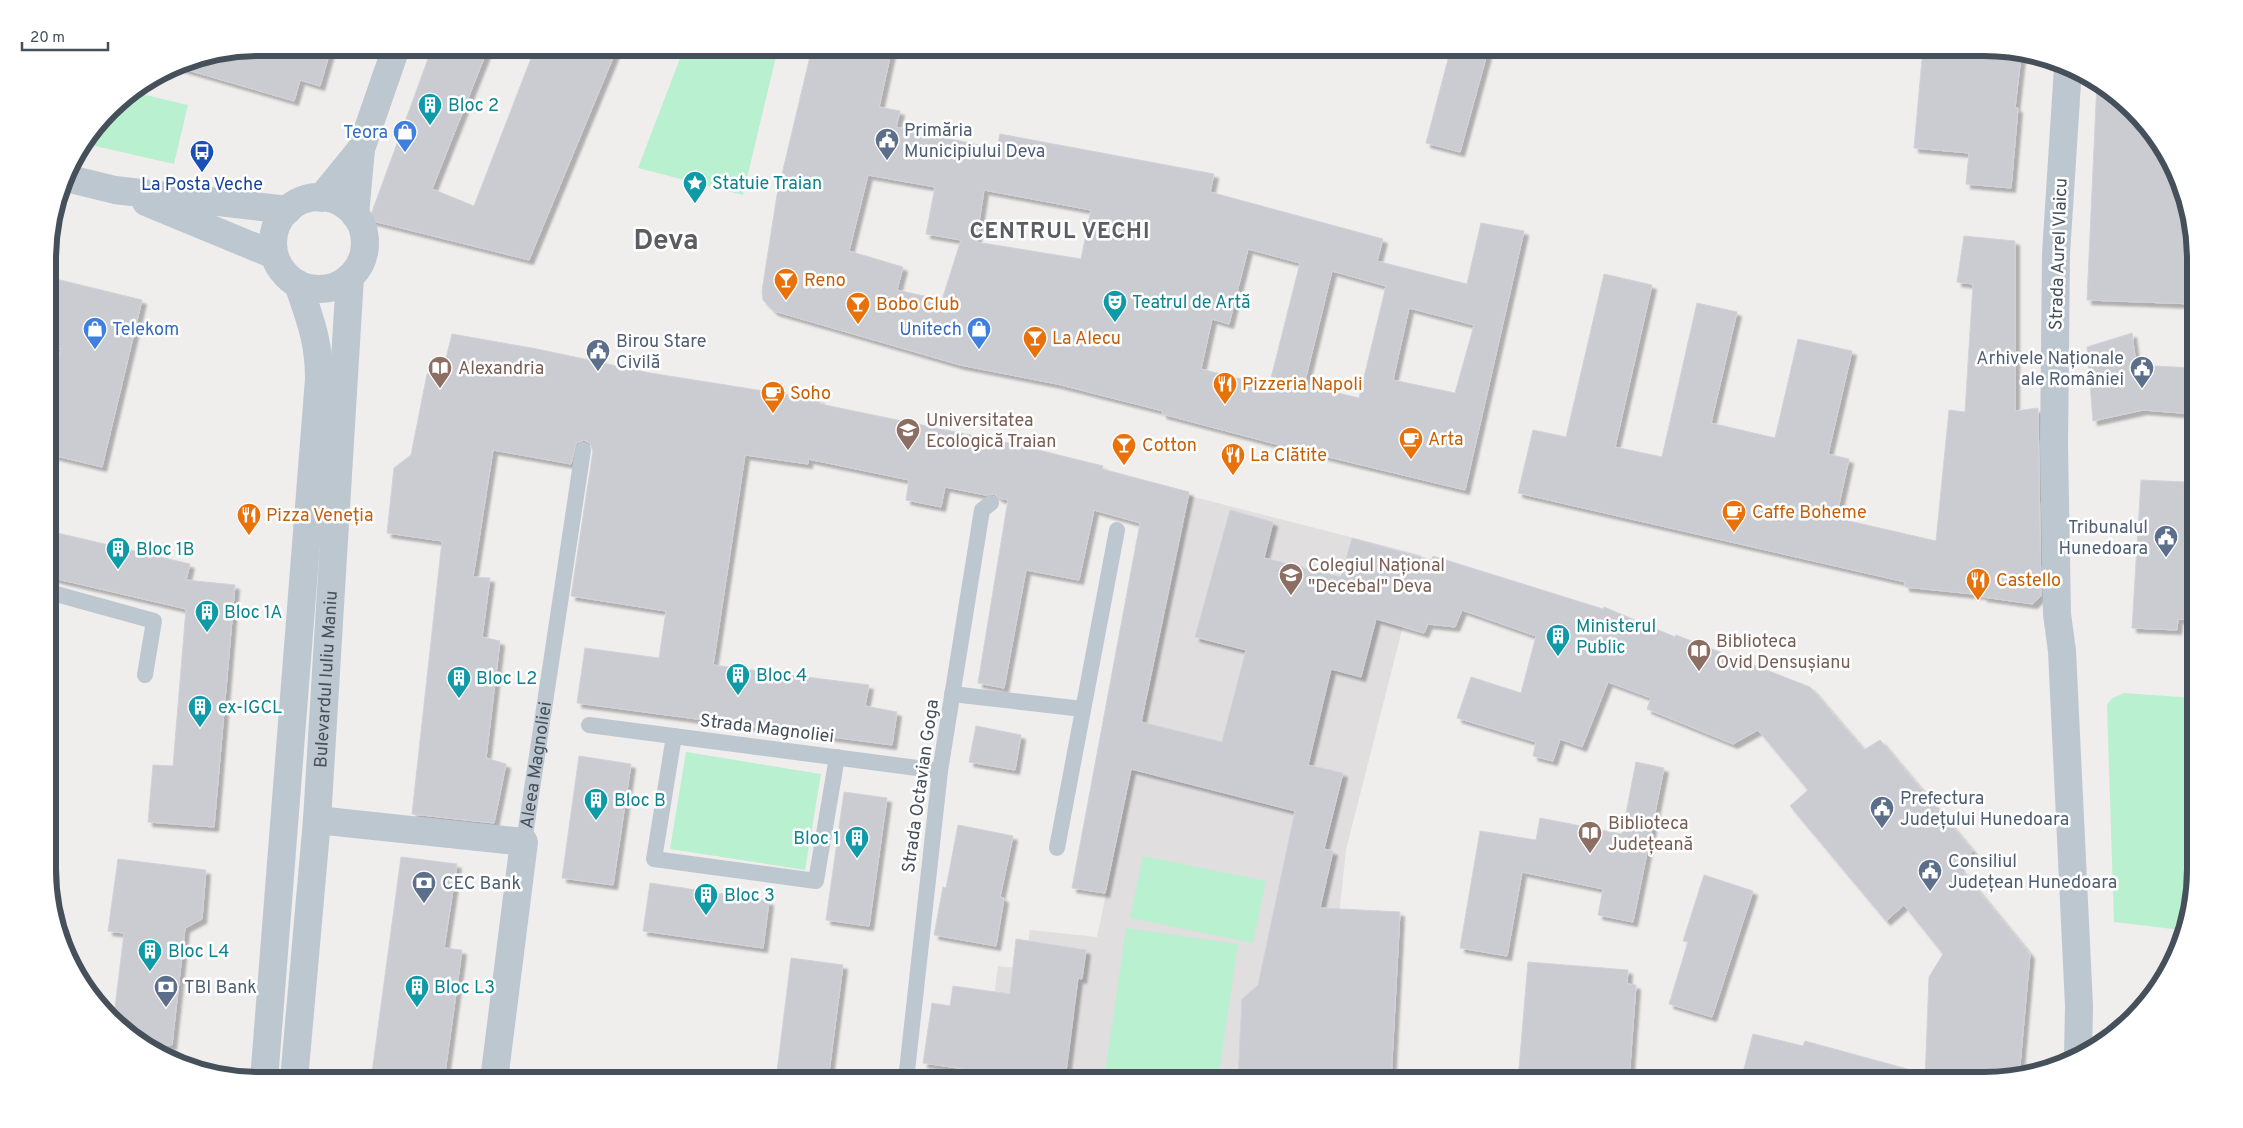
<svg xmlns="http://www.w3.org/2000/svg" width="2243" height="1128" viewBox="0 0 2243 1128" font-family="Overpass,sans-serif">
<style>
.education{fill:#e1dedf}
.green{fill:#b9f0cf}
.building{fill:#caccd2;stroke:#d1d3d9;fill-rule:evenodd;filter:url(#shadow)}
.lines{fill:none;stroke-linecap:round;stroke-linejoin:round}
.service{stroke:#bdc7d0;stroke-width:16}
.minor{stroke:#bdc7d0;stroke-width:28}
.tertiary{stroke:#bdc7d0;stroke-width:28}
.labels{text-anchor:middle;stroke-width:5;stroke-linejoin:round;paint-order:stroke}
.culture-label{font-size:18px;fill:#0d838f;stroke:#fff;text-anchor:start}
.service-label{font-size:18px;fill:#4e5e75;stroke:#fff;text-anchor:start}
.shop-label{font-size:18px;fill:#366cbe;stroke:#fff;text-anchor:end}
.transit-label{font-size:18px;fill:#164399;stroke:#fff}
.street-label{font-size:18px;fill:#45505b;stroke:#fff}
.food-label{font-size:18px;fill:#c56008;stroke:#fff;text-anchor:start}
.education-label{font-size:18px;fill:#785e54;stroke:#fff;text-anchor:start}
.district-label{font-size:22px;font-weight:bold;letter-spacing:1px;fill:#5a5d62;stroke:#fff}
.town-label{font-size:28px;font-weight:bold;fill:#5a5d62;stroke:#fff}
.rim{fill:none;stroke:#45505b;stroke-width:6}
</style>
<defs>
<filter id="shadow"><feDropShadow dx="4.5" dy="4.5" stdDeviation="1" flood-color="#0004"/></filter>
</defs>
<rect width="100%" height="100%" fill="#f0eded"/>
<path class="education" d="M 1190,496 L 1421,555 L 1346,850 L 1322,1076 L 1334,1077 L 1334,1080 L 983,1080 L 998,966 L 1024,969 L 1030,930 L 1097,937 Z"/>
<path class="green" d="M 684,48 L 778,48 L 743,195 L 638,168 Z
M 133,92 L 188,105 L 174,164 L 86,144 L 119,100 Z
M 2124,693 L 2195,698 L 2195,869 L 2181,930 L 2114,922 L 2107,705 L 2111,699 Z
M 686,752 L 821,774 L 805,870 L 670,849 Z
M 1143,856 L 1266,881 L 1253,943 L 1130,918 Z
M 1126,928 L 1238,944 L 1218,1080 L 1104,1080 Z"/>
<path class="building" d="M 257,48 L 274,53 L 276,48 L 331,48 L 320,86 L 300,80 L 294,101 L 174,66 L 179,64 Z
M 432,48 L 488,48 L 432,189 L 474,206 L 535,48 L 617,48 L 529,260 L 369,220 Z
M 812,48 L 892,48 L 879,107 L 900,111 L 896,127 L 997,149 L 1000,134 L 1214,174 L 1210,192 L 1383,239 L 1377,261 L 1467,284 L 1481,223 L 1524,231 L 1465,490 L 1287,447 L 1162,414 L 1163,411 L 1057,384 L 960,365 L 774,311 L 763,300 L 762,291 L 777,195 ZM 868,175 L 935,187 L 926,234 L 961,240 L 942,300 L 897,290 L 903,267 L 849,251 ZM 984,190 L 1091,210 L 1081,259 L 976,242 ZM 1248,249 L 1300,263 L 1269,386 L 1201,369 L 1212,319 L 1229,324 ZM 1332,271 L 1386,286 L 1359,398 L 1304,385 ZM 1409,308 L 1474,325 L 1455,393 L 1393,380 Z
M 1451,48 L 1462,48 L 1487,54 L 1460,152 L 1426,143 Z
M 1923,48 L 1984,48 L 2021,56 L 2015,108 L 2018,108 L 2011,188 L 1966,184 L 1969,153 L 1914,148 Z
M 2097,82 L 2123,100 L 2160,141 L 2194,232 L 2194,304 L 2087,300 Z
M 1964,236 L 2015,241 L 2015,411 L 2038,408 L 2041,596 L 2033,604 L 1983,597 L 1983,595 L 1905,587 L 1905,582 L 1518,493 L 1533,430 L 1566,437 L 1604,274 L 1652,285 L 1615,447 L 1662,457 L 1697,303 L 1737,312 L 1711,423 L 1775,438 L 1798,339 L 1852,351 L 1828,454 L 1849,459 L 1836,518 L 1936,541 L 1949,410 L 1965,412 L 1973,284 L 1957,282 Z
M 48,277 L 142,300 L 102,467 L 48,454 L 48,401 L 61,349 L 48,348 Z
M 2132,333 L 2136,365 L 2194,368 L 2194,414 L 2143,410 L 2093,421 L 2087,347 Z
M 452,334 L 537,349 L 650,373 L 820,400 L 820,404 L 1014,444 L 1103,466 L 1102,469 L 1189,492 L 1141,722 L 1222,742 L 1246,650 L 1195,637 L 1230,510 L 1273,522 L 1264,558 L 1341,577 L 1352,538 L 1432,560 L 1433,556 L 1603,609 L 1604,607 L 1675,637 L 1676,635 L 1810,687 L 1864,750 L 1880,740 L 1973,851 L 1958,866 L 2030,954 L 2019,1076 L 1997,1080 L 1925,1080 L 1929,977 L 1943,954 L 1904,905 L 1886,921 L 1790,806 L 1808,790 L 1758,730 L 1733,744 L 1647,709 L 1651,698 L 1608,682 L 1582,747 L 1560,739 L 1553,761 L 1533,756 L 1536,742 L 1457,718 L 1471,677 L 1521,693 L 1536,636 L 1462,610 L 1455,627 L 1428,624 L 1424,633 L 1376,619 L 1361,677 L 1331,669 L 1308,765 L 1343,773 L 1324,849 L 1333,851 L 1320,908 L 1400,912 L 1391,1080 L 1297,1080 L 1238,1077 L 1242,999 L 1258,985 L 1295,811 L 1131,769 L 1105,893 L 1072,888 L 1140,523 L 1094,510 L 1079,580 L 1026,570 L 1004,688 L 978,683 L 1008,500 L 999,498 L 994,494 L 985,495 L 945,487 L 941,507 L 906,500 L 909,480 L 808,459 L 808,464 L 745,455 L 713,665 L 869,685 L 865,706 L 897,712 L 892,745 L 577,703 L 585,648 L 659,658 L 666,611 L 571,596 L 593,451 L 590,443 L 584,440 L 576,443 L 571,464 L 493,450 L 473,577 L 490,578 L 482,637 L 500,641 L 486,758 L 506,764 L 494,823 L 412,814 L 442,541 L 387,533 L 394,468 L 411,455 L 427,374 L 443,370 Z
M 2141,480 L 2185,482 L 2184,496 L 2194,496 L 2195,620 L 2178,619 L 2177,630 L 2132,628 Z
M 49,531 L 190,564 L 186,580 L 235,585 L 214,827 L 148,822 L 153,765 L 173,766 L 186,609 L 49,577 Z
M 976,726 L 1021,735 L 1015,770 L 969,762 Z
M 579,756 L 631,764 L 613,885 L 562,878 Z
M 1636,762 L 1664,768 L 1633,922 L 1598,915 L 1603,889 L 1522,872 L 1507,956 L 1460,948 L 1480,831 L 1536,840 L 1540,818 L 1622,834 Z
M 844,792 L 887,798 L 869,926 L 826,920 Z
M 958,825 L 1013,836 L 1000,897 L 1004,898 L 996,946 L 934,935 L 943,887 L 946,888 Z
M 401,857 L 457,864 L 444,948 L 462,950 L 444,1080 L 371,1080 Z
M 118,859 L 206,870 L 202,919 L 185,928 L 172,1045 L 149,1045 L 114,1016 L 124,933 L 108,931 Z
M 1704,875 L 1753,891 L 1712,1017 L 1669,1004 L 1688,942 L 1683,941 Z
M 650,883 L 769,901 L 763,948 L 643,931 Z
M 1016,939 L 1086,950 L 1082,979 L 1078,978 L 1065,1080 L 999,1080 L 1000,1074 L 923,1063 L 932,1003 L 950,1006 L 953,986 L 1010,994 Z
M 791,958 L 843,965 L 828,1080 L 776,1080 Z
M 1528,962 L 1628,970 L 1627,984 L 1636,985 L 1629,1080 L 1518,1080 Z
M 1753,1034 L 1803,1046 L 1805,1041 L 1922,1073 L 1921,1080 L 1741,1080 Z"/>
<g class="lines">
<g class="service">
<path d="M 49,592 L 154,621 L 145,675"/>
<path d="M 952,694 L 1083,709"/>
<path d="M 589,725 L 940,771"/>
<path d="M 674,736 L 654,859 L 816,881 L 837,757"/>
<path id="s1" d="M 524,842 L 583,450"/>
<path d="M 1057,848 L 1117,530"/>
<path d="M 906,1080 L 940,771 L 982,510 L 991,503"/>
</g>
<path class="minor" d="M 317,820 L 524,842 L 494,1080"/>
<g class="tertiary">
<path d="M 2068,67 L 2056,254 L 2054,445 L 2057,614 L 2062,651 L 2079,1006 L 2078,1057"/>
<path d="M 66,178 L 115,190 L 288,210"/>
<circle cx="319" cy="243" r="46"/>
<path d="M 321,198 L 361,149"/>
<path d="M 146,202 L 274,255"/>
<path d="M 355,215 L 361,149 L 396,48"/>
<path d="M 264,1080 L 319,379 C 319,341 310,319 298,284"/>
<path id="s2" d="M 294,1080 L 317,820 L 350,277"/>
</g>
</g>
<defs>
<symbol id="building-pin" viewBox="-11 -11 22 30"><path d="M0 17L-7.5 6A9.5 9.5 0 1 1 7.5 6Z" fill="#0f9aa8" stroke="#fff"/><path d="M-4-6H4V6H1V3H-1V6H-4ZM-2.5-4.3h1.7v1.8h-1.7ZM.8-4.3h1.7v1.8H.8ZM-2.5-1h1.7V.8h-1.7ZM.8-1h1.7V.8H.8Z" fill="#fff"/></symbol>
<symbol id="shop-pin" viewBox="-11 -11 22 30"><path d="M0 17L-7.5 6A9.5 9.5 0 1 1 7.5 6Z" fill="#3f7fe0" stroke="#fff"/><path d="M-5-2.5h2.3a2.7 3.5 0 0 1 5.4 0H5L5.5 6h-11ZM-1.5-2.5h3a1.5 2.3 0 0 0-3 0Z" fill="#fff"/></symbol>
<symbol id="civic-pin" viewBox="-11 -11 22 30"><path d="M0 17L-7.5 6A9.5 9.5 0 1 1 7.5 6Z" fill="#5c6f8a" stroke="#fff"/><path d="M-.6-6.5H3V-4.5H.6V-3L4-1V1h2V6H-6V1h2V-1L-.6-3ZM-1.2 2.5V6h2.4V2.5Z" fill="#fff"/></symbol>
<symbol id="bus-pin" viewBox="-11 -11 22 30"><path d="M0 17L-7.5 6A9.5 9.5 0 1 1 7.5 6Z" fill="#1a4fb4" stroke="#fff"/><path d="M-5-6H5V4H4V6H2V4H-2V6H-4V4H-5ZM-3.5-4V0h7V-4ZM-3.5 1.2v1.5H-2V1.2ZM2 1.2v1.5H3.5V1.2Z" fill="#fff"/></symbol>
<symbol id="sight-pin" viewBox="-11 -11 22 30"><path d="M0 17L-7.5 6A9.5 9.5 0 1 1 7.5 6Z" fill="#0f9aa8" stroke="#fff"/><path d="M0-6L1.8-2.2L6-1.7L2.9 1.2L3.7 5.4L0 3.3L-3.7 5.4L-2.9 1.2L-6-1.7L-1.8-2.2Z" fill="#fff"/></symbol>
<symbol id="bar-pin" viewBox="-11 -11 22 30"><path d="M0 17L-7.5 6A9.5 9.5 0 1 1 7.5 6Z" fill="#e8710a" stroke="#fff"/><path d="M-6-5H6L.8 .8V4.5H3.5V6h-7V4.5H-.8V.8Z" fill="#fff"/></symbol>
<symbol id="theatre-pin" viewBox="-11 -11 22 30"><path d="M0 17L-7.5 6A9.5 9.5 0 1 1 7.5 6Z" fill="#0f9aa8" stroke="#fff"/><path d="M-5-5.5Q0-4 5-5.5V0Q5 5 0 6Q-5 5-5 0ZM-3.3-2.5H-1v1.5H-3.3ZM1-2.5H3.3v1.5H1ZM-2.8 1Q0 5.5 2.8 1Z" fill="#fff"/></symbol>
<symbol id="library-pin" viewBox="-11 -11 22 30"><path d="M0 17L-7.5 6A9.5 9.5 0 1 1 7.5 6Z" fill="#8d6e63" stroke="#fff"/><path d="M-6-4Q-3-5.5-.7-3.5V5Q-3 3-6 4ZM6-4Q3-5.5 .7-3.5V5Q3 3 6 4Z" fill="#fff"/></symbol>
<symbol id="restaurant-pin" viewBox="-11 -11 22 30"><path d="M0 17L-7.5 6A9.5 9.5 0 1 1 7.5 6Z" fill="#e8710a" stroke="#fff"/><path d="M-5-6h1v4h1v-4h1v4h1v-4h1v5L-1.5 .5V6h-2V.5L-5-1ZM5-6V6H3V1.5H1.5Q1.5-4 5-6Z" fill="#fff"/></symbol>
<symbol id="cafe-pin" viewBox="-11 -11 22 30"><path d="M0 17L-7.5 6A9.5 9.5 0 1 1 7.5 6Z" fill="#e8710a" stroke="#fff"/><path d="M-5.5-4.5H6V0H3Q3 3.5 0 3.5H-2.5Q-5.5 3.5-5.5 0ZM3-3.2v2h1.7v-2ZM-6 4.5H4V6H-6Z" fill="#fff"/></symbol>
<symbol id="university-pin" viewBox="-11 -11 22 30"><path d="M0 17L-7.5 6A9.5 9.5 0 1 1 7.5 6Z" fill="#8d6e63" stroke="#fff"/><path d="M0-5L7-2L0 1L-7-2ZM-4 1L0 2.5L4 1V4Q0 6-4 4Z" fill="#fff"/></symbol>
<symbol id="school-pin" viewBox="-11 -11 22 30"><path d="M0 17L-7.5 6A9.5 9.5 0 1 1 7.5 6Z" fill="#8d6e63" stroke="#fff"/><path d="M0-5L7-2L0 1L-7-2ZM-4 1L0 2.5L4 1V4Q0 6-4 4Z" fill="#fff"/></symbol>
<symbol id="bank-pin" viewBox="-11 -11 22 30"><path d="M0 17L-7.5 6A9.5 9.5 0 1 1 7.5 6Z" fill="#5c6f8a" stroke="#fff"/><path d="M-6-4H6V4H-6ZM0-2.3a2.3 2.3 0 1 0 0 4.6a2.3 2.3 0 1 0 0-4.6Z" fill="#fff"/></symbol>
</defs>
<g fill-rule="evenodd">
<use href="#building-pin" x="416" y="91" width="28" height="38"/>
<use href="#shop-pin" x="391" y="118" width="28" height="38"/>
<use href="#civic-pin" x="873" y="126" width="28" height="38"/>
<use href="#bus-pin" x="188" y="138" width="28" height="38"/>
<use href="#sight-pin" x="681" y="169" width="28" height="38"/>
<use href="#bar-pin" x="772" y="266" width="28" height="38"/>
<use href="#theatre-pin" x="1101" y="288" width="28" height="38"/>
<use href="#bar-pin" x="844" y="290" width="28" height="38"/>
<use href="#shop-pin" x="81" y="315" width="28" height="38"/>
<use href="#shop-pin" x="965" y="315" width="28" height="38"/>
<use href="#bar-pin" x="1021" y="324" width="28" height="38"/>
<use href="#civic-pin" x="584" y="337" width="28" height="38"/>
<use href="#library-pin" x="426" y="354" width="28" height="38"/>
<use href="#civic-pin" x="2128" y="354" width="28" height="38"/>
<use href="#restaurant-pin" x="1211" y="370" width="28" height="38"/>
<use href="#cafe-pin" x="759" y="379" width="28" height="38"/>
<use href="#university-pin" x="894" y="416" width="28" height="38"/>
<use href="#cafe-pin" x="1397" y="425" width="28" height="38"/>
<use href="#bar-pin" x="1110" y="431" width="28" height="38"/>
<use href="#restaurant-pin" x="1219" y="441" width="28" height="38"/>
<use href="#cafe-pin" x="1720" y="498" width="28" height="38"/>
<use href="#restaurant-pin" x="235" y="501" width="28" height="38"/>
<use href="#civic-pin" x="2152" y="523" width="28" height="38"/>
<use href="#building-pin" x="104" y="535" width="28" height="38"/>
<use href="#school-pin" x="1277" y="561" width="28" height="38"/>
<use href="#restaurant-pin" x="1964" y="566" width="28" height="38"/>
<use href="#building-pin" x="193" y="598" width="28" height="38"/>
<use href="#building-pin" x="1544" y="622" width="28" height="38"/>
<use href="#library-pin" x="1685" y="637" width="28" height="38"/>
<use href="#building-pin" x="724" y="661" width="28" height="38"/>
<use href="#building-pin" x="445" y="664" width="28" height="38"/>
<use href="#building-pin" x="186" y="693" width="28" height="38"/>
<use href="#building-pin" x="582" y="786" width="28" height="38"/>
<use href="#civic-pin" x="1868" y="794" width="28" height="38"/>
<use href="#library-pin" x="1576" y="819" width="28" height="38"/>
<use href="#building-pin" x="843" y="824" width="28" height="38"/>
<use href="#civic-pin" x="1916" y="857" width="28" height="38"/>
<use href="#bank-pin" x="410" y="869" width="28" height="38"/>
<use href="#building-pin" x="692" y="881" width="28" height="38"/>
<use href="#building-pin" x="136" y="937" width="28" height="38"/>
<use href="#bank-pin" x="152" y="973" width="28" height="38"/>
<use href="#building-pin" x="403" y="973" width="28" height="38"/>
</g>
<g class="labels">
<g class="culture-label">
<text x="448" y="111">Bloc 2</text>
<text x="712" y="189">Statuie Traian</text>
<text x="1132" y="308">Teatrul de Artă</text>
<text x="136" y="555">Bloc 1B</text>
<text x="224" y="618">Bloc 1A</text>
<text x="1576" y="632">Ministerul<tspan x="1576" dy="21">Public</tspan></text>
<text x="756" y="681">Bloc 4</text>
<text x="476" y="684">Bloc L2</text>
<text x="218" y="713">ex-IGCL</text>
<text x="614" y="806">Bloc B</text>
<text x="840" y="844" text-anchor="end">Bloc 1</text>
<text x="724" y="901">Bloc 3</text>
<text x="168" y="957">Bloc L4</text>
<text x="434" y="993">Bloc L3</text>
</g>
<g class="service-label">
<text x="904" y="136">Primăria<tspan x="904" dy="21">Municipiului Deva</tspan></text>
<text x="616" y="347">Birou Stare<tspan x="616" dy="21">Civilă</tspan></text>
<text x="2124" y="364" text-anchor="end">Arhivele Naționale<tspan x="2124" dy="21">ale României</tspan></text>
<text x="2148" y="533" text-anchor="end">Tribunalul<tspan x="2148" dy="21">Hunedoara</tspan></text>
<text x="1900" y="804">Prefectura<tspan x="1900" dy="21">Județului Hunedoara</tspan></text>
<text x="1948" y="867">Consiliul<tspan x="1948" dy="21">Județean Hunedoara</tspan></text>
<text x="442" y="889">CEC Bank</text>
<text x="184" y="993">TBI Bank</text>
</g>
<g class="shop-label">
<text x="388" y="138">Teora</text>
<text x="112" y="335" text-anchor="start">Telekom</text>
<text x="962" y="335">Unitech</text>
</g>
<g class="transit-label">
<text x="202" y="190">La Posta Veche</text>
</g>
<g class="street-label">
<text transform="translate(2058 254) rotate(-88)" y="6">Strada Aurel Vlaicu</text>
<text dy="6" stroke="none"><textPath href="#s2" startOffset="402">Bulevardul Iuliu Maniu</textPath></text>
<text transform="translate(767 728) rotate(7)" y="6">Strada Magnoliei</text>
<text dy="6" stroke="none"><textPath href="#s1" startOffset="78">Aleea Magnoliei</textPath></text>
<text transform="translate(920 786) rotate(-82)" y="6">Strada Octavian Goga</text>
</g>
<g class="food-label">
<text x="804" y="286">Reno</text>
<text x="876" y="310">Bobo Club</text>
<text x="1052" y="344">La Alecu</text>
<text x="1242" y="390">Pizzeria Napoli</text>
<text x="790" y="399">Soho</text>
<text x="1428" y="445">Arta</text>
<text x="1142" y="451">Cotton</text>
<text x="1250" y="461">La Clătite</text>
<text x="1752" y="518">Caffe Boheme</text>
<text x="266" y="521">Pizza Veneția</text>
<text x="1996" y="586">Castello</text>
</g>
<g class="education-label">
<text x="458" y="374">Alexandria</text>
<text x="926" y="426">Universitatea<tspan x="926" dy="21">Ecologică Traian</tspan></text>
<text x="1308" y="571">Colegiul Național<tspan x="1308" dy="21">"Decebal" Deva</tspan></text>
<text x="1716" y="647">Biblioteca<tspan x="1716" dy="21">Ovid Densușianu</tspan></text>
<text x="1608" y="829">Biblioteca<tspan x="1608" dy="21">Județeană</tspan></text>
</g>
<g class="district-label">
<text x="1060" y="238">CENTRUL VECHI</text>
</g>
<g class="town-label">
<text x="666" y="249">Deva</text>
</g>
</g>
<path d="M0 0H2243V1128H0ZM259 56H1984A203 203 0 0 1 2187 259V869A203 203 0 0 1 1984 1072H259A203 203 0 0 1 56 869V259A203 203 0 0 1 259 56Z" fill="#fff" fill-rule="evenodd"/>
<path class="rim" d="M259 56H1984A203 203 0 0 1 2187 259V869A203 203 0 0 1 1984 1072H259A203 203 0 0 1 56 869V259A203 203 0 0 1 259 56Z"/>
<path d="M22 42v8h86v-8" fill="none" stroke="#45505b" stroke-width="2.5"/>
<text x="30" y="42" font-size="15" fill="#45505b" stroke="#ffffff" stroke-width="4" paint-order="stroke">20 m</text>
</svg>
